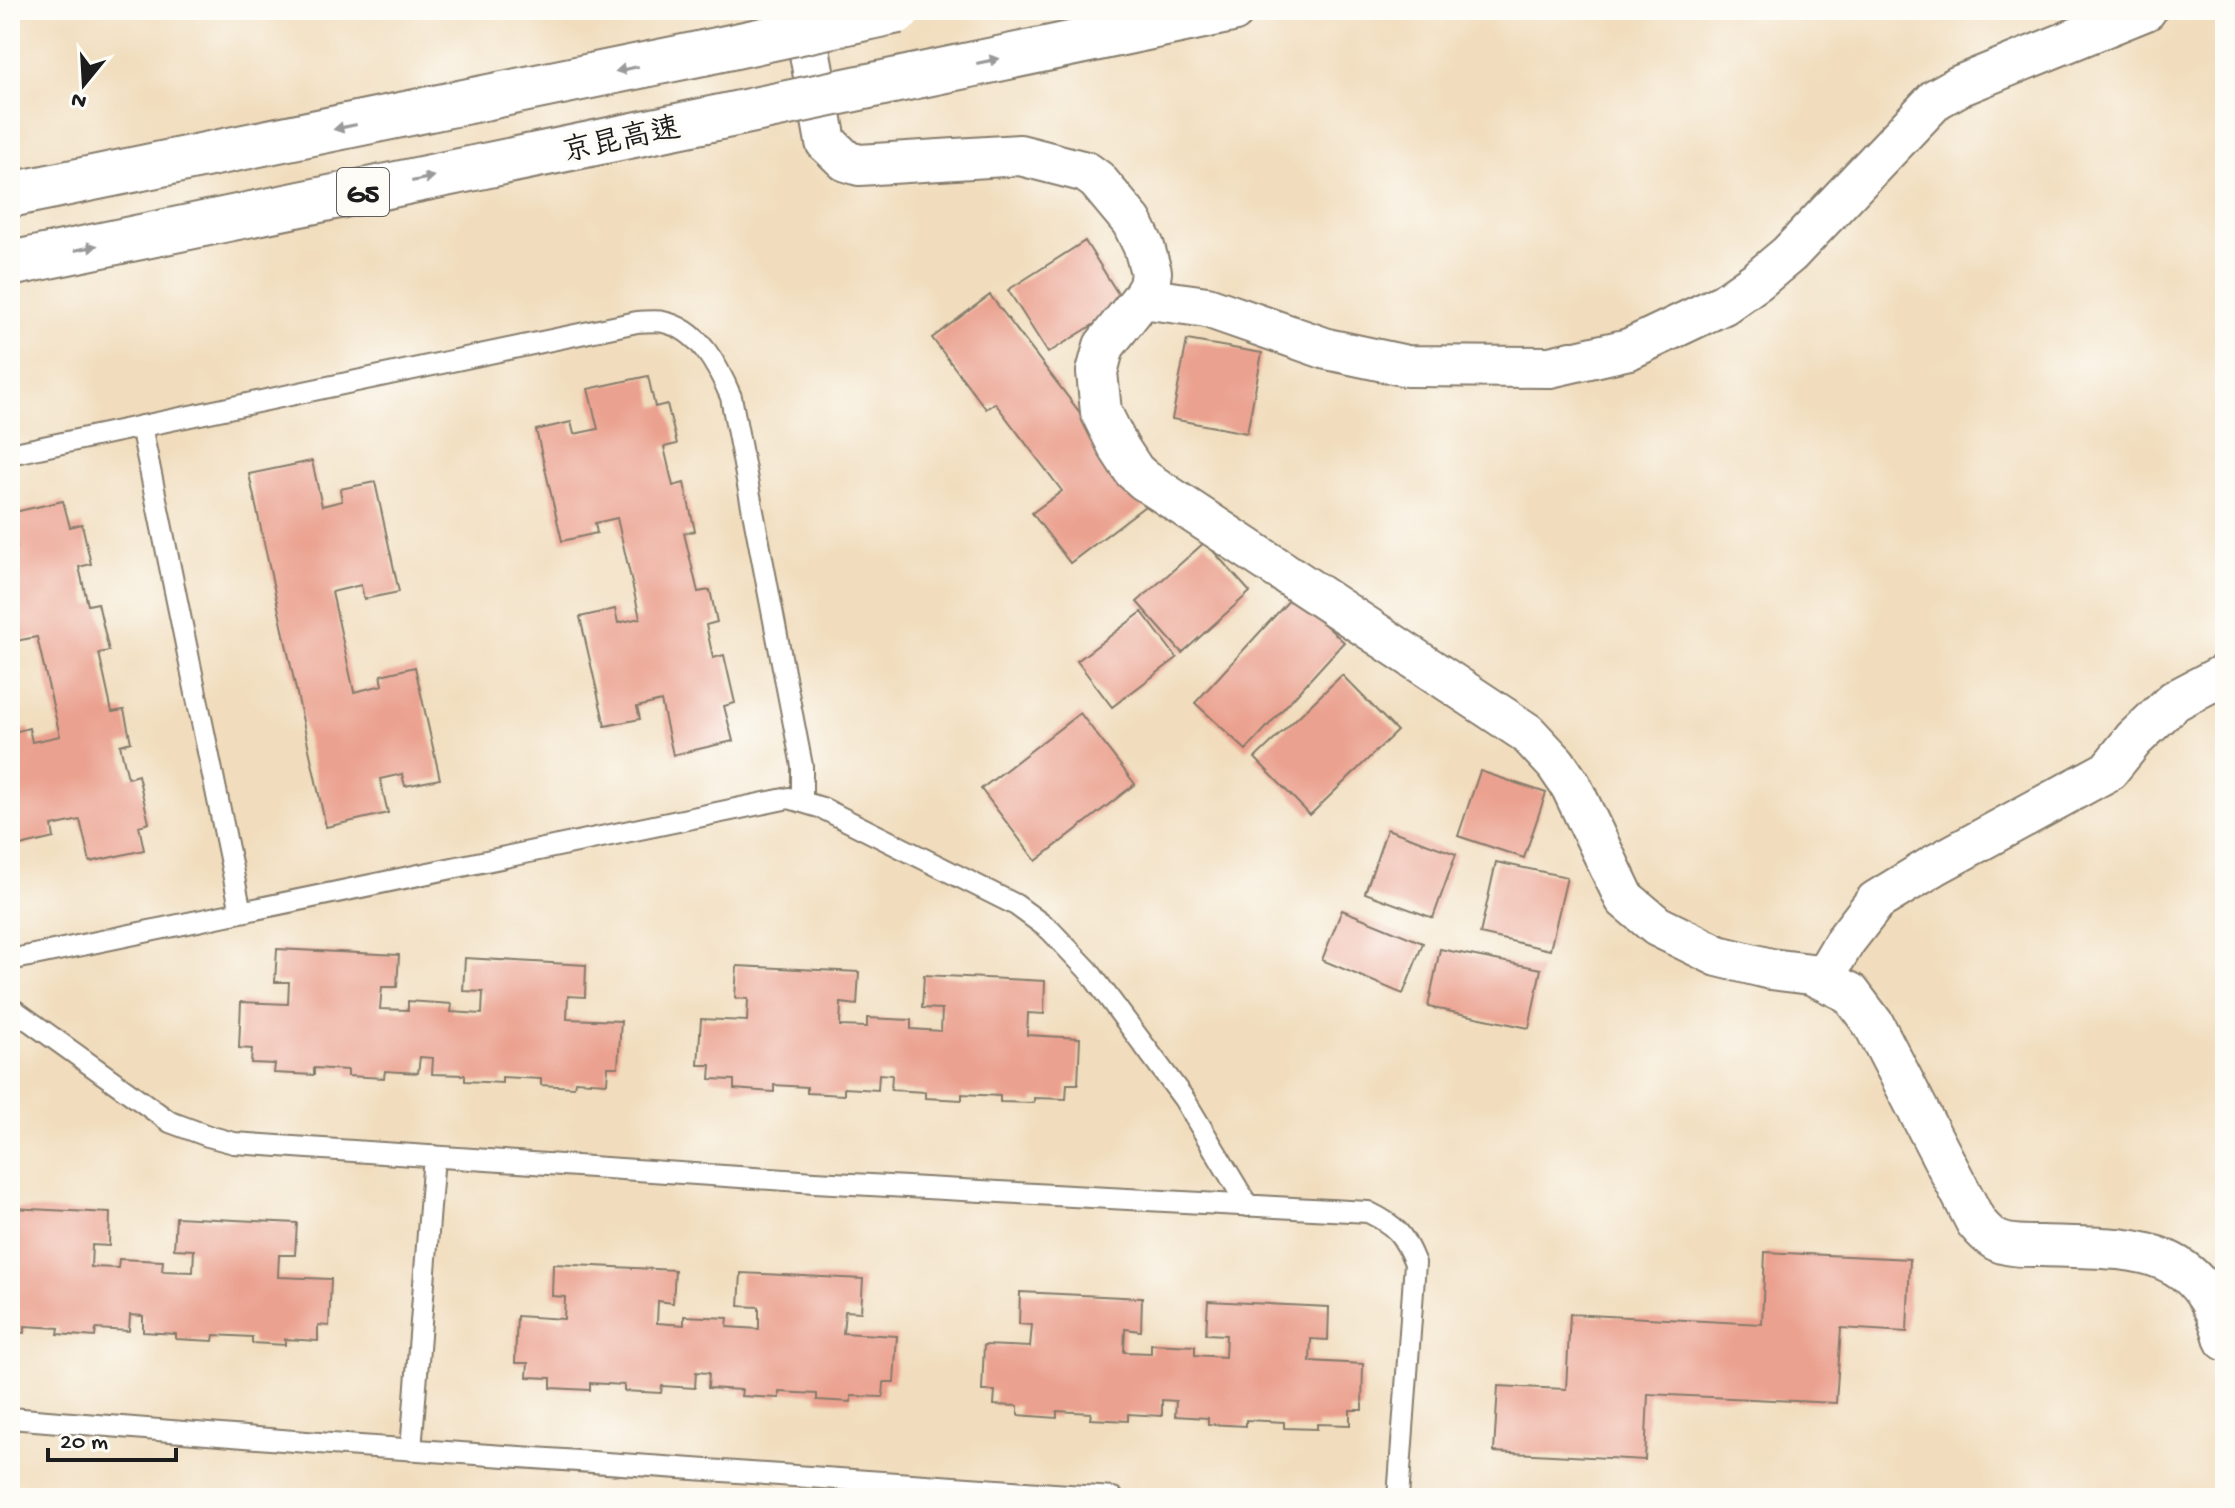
<svg xmlns="http://www.w3.org/2000/svg" width="2235" height="1508" viewBox="0 0 2235 1508" font-family="'Gochi Hand','LXGW WenKai TC',sans-serif">
<style>
.building{fill:#eba18f}
.lines{fill:none;stroke-linecap:round;stroke-linejoin:round}
.lane-casing{stroke:#867c6c;stroke-width:24}
.street-casing{stroke:#867c6c;stroke-width:44}
.highway-casing{stroke:#867c6c;stroke-width:48}
.lane{stroke:#fff;stroke-width:20}
.street{stroke:#fff;stroke-width:40}
.highway{stroke:#fff;stroke-width:44}
.highway-bridge-casing{stroke:#867c6c;stroke-width:48;stroke-linecap:butt}
.highway-bridge{stroke:#fff;stroke-width:44}
.oneway{fill:#999}
.labels{text-anchor:middle;stroke-width:7;stroke-linejoin:round;paint-order:stroke}
.shield{fill:#fdfcf7;stroke:#605f5e;stroke-width:2}
.shield-label{font-size:28px;font-weight:bold;fill:#1c1c1c}
.street-label{font-size:30px;fill:#1c1c1c;stroke:#fdfcf7}
</style>
<rect width="100%" height="100%" fill="#fdfcf7"/>
<filter id="ink" filterUnits="userSpaceOnUse"><feTurbulence type="fractalNoise" baseFrequency=".0125" numOctaves="2"/><feDisplacementMap in="SourceGraphic" scale="16" xChannelSelector="R" yChannelSelector="G"/><feConvolveMatrix kernelMatrix="1 2 1 2 8 2 1 2 1" color-interpolation-filters="sRGB"/></filter>
<filter id="wash" filterUnits="userSpaceOnUse"><feTurbulence type="fractalNoise" baseFrequency=".006" numOctaves="4" result="noise"/><feDisplacementMap in="SourceGraphic" scale="32" xChannelSelector="R" yChannelSelector="G"/><feGaussianBlur stdDeviation="1.8" result="paint"/><feColorMatrix in="noise" values="0 0 0 0 0 0 0 0 0 0 0 0 0 0 0 0 0 1.4 0 .05"/><feComposite in="paint" operator="in"/></filter>
<g filter="url(#wash)">
<rect width="100%" height="100%" fill="#f1ddbd"/>
<g id="blocks">
<path class="building" d="M 1085,241 L 1125,305 L 1048,353 L 1008,290 Z
M 990,295 L 1149,503 L 1070,563 L 1032,513 L 1062,491 L 995,403 L 986,409 L 932,338 Z
M 1187,340 L 1262,353 L 1247,433 L 1172,419 Z
M 648,376 L 655,407 L 667,404 L 677,444 L 664,447 L 673,486 L 684,483 L 695,531 L 684,533 L 698,592 L 710,590 L 717,622 L 706,625 L 713,658 L 724,655 L 735,703 L 724,706 L 733,741 L 673,755 L 661,701 L 637,707 L 640,719 L 605,726 L 580,617 L 615,609 L 618,623 L 640,618 L 617,518 L 595,523 L 597,533 L 562,541 L 536,430 L 571,422 L 574,434 L 598,429 L 588,389 Z
M 312,461 L 322,506 L 342,501 L 340,489 L 375,482 L 399,592 L 364,599 L 361,585 L 332,592 L 354,692 L 383,685 L 381,675 L 415,667 L 440,779 L 405,786 L 402,774 L 380,779 L 388,813 L 326,827 L 249,474 Z
M 63,501 L 70,527 L 82,524 L 91,564 L 79,567 L 88,605 L 98,603 L 109,651 L 99,653 L 112,712 L 124,710 L 131,742 L 120,745 L 128,778 L 138,775 L 149,823 L 139,826 L 144,850 L 90,862 L 80,820 L 52,826 L 54,838 L 20,846 L 10,804 L 10,733 L 29,728 L 32,742 L 60,736 L 37,637 L 10,642 L 10,549 L 17,548 L 10,513 Z
M 1205,542 L 1250,592 L 1182,653 L 1137,602 Z
M 1293,596 L 1344,642 L 1246,750 L 1195,703 Z
M 1142,612 L 1177,658 L 1112,707 L 1077,661 Z
M 1342,675 L 1397,731 L 1310,815 L 1255,758 Z
M 1080,713 L 1135,784 L 1036,861 L 981,789 Z
M 1480,771 L 1546,793 L 1524,858 L 1458,836 Z
M 1387,829 L 1456,854 L 1433,918 L 1365,893 Z
M 1496,862 L 1567,877 L 1550,950 L 1480,934 Z
M 1342,910 L 1423,943 L 1403,994 L 1322,960 Z
M 277,949 L 399,955 L 397,987 L 382,987 L 380,1009 L 408,1010 L 408,1001 L 452,1004 L 451,1012 L 482,1014 L 483,992 L 463,991 L 465,958 L 586,965 L 585,997 L 568,996 L 567,1019 L 621,1021 L 618,1067 L 608,1067 L 607,1083 L 575,1081 L 574,1087 L 541,1085 L 541,1079 L 502,1077 L 502,1083 L 465,1081 L 465,1075 L 432,1074 L 433,1058 L 420,1057 L 418,1073 L 385,1071 L 384,1078 L 348,1076 L 348,1070 L 314,1068 L 314,1075 L 274,1073 L 275,1064 L 251,1063 L 252,1049 L 239,1048 L 241,1002 L 288,1004 L 289,982 L 275,982 Z
M 1440,949 L 1541,969 L 1529,1028 L 1428,1007 Z
M 737,966 L 859,972 L 857,1005 L 841,1003 L 840,1026 L 867,1027 L 867,1018 L 911,1020 L 911,1029 L 941,1031 L 942,1009 L 922,1008 L 924,975 L 1045,981 L 1044,1014 L 1028,1013 L 1027,1035 L 1080,1038 L 1078,1084 L 1067,1084 L 1066,1099 L 1034,1098 L 1034,1103 L 1000,1102 L 1000,1096 L 962,1094 L 962,1100 L 925,1098 L 925,1092 L 891,1090 L 892,1075 L 879,1074 L 878,1090 L 844,1088 L 844,1095 L 807,1093 L 807,1087 L 774,1085 L 774,1092 L 734,1089 L 734,1080 L 710,1079 L 711,1065 L 698,1065 L 701,1019 L 747,1021 L 748,999 L 735,998 Z
M 10,1208 L 110,1213 L 109,1246 L 92,1245 L 91,1267 L 118,1268 L 119,1259 L 163,1261 L 162,1271 L 193,1272 L 194,1250 L 174,1249 L 176,1217 L 297,1223 L 295,1255 L 279,1255 L 278,1277 L 331,1279 L 329,1326 L 318,1325 L 318,1341 L 285,1339 L 285,1345 L 252,1343 L 252,1337 L 214,1335 L 213,1341 L 176,1339 L 176,1334 L 143,1332 L 143,1316 L 130,1315 L 129,1331 L 96,1329 L 95,1337 L 58,1334 L 59,1328 L 25,1326 L 25,1333 L 10,1332 Z
M 1765,1252 L 1910,1259 L 1907,1332 L 1841,1328 L 1836,1403 L 1648,1394 L 1645,1460 L 1494,1452 L 1498,1386 L 1566,1389 L 1570,1314 L 1762,1324 Z
M 553,1264 L 675,1270 L 673,1303 L 658,1301 L 657,1323 L 684,1325 L 684,1316 L 728,1318 L 727,1327 L 759,1329 L 759,1307 L 739,1306 L 741,1273 L 863,1279 L 861,1312 L 845,1311 L 843,1333 L 897,1336 L 894,1382 L 884,1382 L 883,1397 L 851,1396 L 851,1402 L 817,1400 L 817,1394 L 779,1392 L 779,1398 L 741,1396 L 742,1390 L 708,1388 L 709,1373 L 696,1372 L 695,1388 L 662,1386 L 661,1393 L 624,1391 L 624,1385 L 590,1383 L 590,1390 L 551,1388 L 551,1378 L 527,1377 L 528,1363 L 515,1363 L 517,1316 L 564,1319 L 565,1297 L 552,1296 Z
M 1020,1292 L 1142,1298 L 1141,1331 L 1125,1329 L 1124,1352 L 1151,1353 L 1151,1344 L 1195,1346 L 1195,1355 L 1225,1357 L 1226,1335 L 1206,1334 L 1208,1301 L 1329,1307 L 1328,1340 L 1311,1339 L 1310,1361 L 1363,1364 L 1362,1410 L 1350,1410 L 1350,1425 L 1317,1424 L 1317,1429 L 1284,1428 L 1284,1422 L 1246,1420 L 1246,1426 L 1208,1424 L 1208,1418 L 1175,1416 L 1176,1401 L 1162,1400 L 1162,1416 L 1128,1414 L 1128,1421 L 1090,1419 L 1091,1413 L 1057,1411 L 1057,1418 L 1018,1415 L 1018,1406 L 994,1405 L 995,1391 L 982,1391 L 984,1345 L 1030,1347 L 1032,1325 L 1019,1324 Z"/>
</g>
</g>
<g filter="url(#ink)">
<use href="#blocks" fill-opacity="0" stroke="#867c6c" stroke-width="2"/>
<g class="lines">
<defs>
<path id="lane" d="M 141,426 L 241,912
M 10,454 L 637,322 C 645,322 656,320 663,322 C 699,329 718,366 731,397 L 802,766 L 802,802
M 10,960 L 789,798 L 822,808 L 1016,905 L 1050,930 L 1088,970 L 1184,1099 L 1248,1206
M 10,1007 L 170,1122 L 208,1136 L 234,1143 L 815,1182 L 1368,1212 C 1397,1226 1403,1234 1415,1263 L 1398,1498
M 10,1418 L 331,1444 L 1113,1498
M 411,1450 L 434,1156"/>
<path id="street" d="M 802,10 L 826,142 L 846,161 L 859,165 L 1020,155 L 1086,172 L 1097,180 L 1132,222 L 1144,247 L 1151,272 L 1149,286 L 1142,298 L 1104,346 L 1097,372 L 1101,412 L 1119,448 L 1134,471 L 1144,480 L 1527,733 L 1556,764 L 1571,786 L 1625,899 L 1657,926 L 1718,956 L 1771,969 L 1811,974 L 1850,993 L 1874,1025 L 1976,1222 C 1981,1228 1987,1235 1994,1239 C 2006,1247 2028,1246 2042,1246 C 2127,1249 2200,1240 2225,1340
M 1142,298 L 1207,307 L 1327,349 L 1407,366 L 1550,367 L 1629,349 L 1724,304 L 1758,280 L 1789,254 L 1936,99 L 1959,86 L 2146,10
M 1823,978 L 1845,941 L 1876,901 L 1935,865 L 2108,771 L 2134,739 L 2174,701 L 2225,674"/>
<path id="highway" d="M 912,77 L 1232,10
M 10,195 L 703,53
M 10,264 L 716,118"/>
</defs>
<use href="#lane" class="lane-casing"/>
<use href="#street" class="street-casing"/>
<use href="#highway" class="highway-casing"/>
<use href="#lane" class="lane"/>
<use href="#street" class="street"/>
<use href="#highway" class="highway"/>
<defs>
<path id="highway-bridge" d="M 703,53 L 898,11
M 716,118 L 912,77"/>
</defs>
<use href="#highway-bridge" class="highway-bridge-casing"/>
<use href="#highway-bridge" class="highway-bridge"/>
</g>
<defs><path id="oneway-solid" d="M-6-.8H1V-3.2L6.5 0L1 3.2V.8H-6Z" transform="scale(2)"/></defs>
<g class="oneway">
<use href="#oneway-solid" transform="translate(988 61) rotate(-12)"/>
<use href="#oneway-solid" transform="translate(627 69) rotate(168)"/>
<use href="#oneway-solid" transform="translate(345 127) rotate(168)"/>
<use href="#oneway-solid" transform="translate(423 179) rotate(-12)"/>
<use href="#oneway-solid" transform="translate(86 248) rotate(-12)"/>
</g>
</g>
<g class="labels">
<rect class="shield" x="337" y="168" width="52" height="48" rx="6"/>
<g class="shield-label">
<text x="363" y="202">G5</text>
</g>
<g class="street-label">
<text transform="translate(621 138) rotate(-12)" y="10">京昆高速</text>
</g>
</g>
<rect width="2235" height="1508" fill="none" stroke="#fdfcf7" stroke-width="40"/>
<g transform="translate(84 84) rotate(198)" stroke="#fdfcf7" stroke-width="6" paint-order="stroke">
<path d="M0-6L14 30L0 20L-14 30Z" fill="#1c1c1c"/>
<text y="-12" font-size="22" font-weight="bold" text-anchor="middle" fill="#1c1c1c">N</text>
</g>
<path d="M48 1448v12h128v-12" fill="none" stroke="#1c1c1c" stroke-width="4"/>
<text x="60" y="1448" font-size="24" fill="#1c1c1c" stroke="#fdfcf7" stroke-width="6" paint-order="stroke">20 m</text>
</svg>
